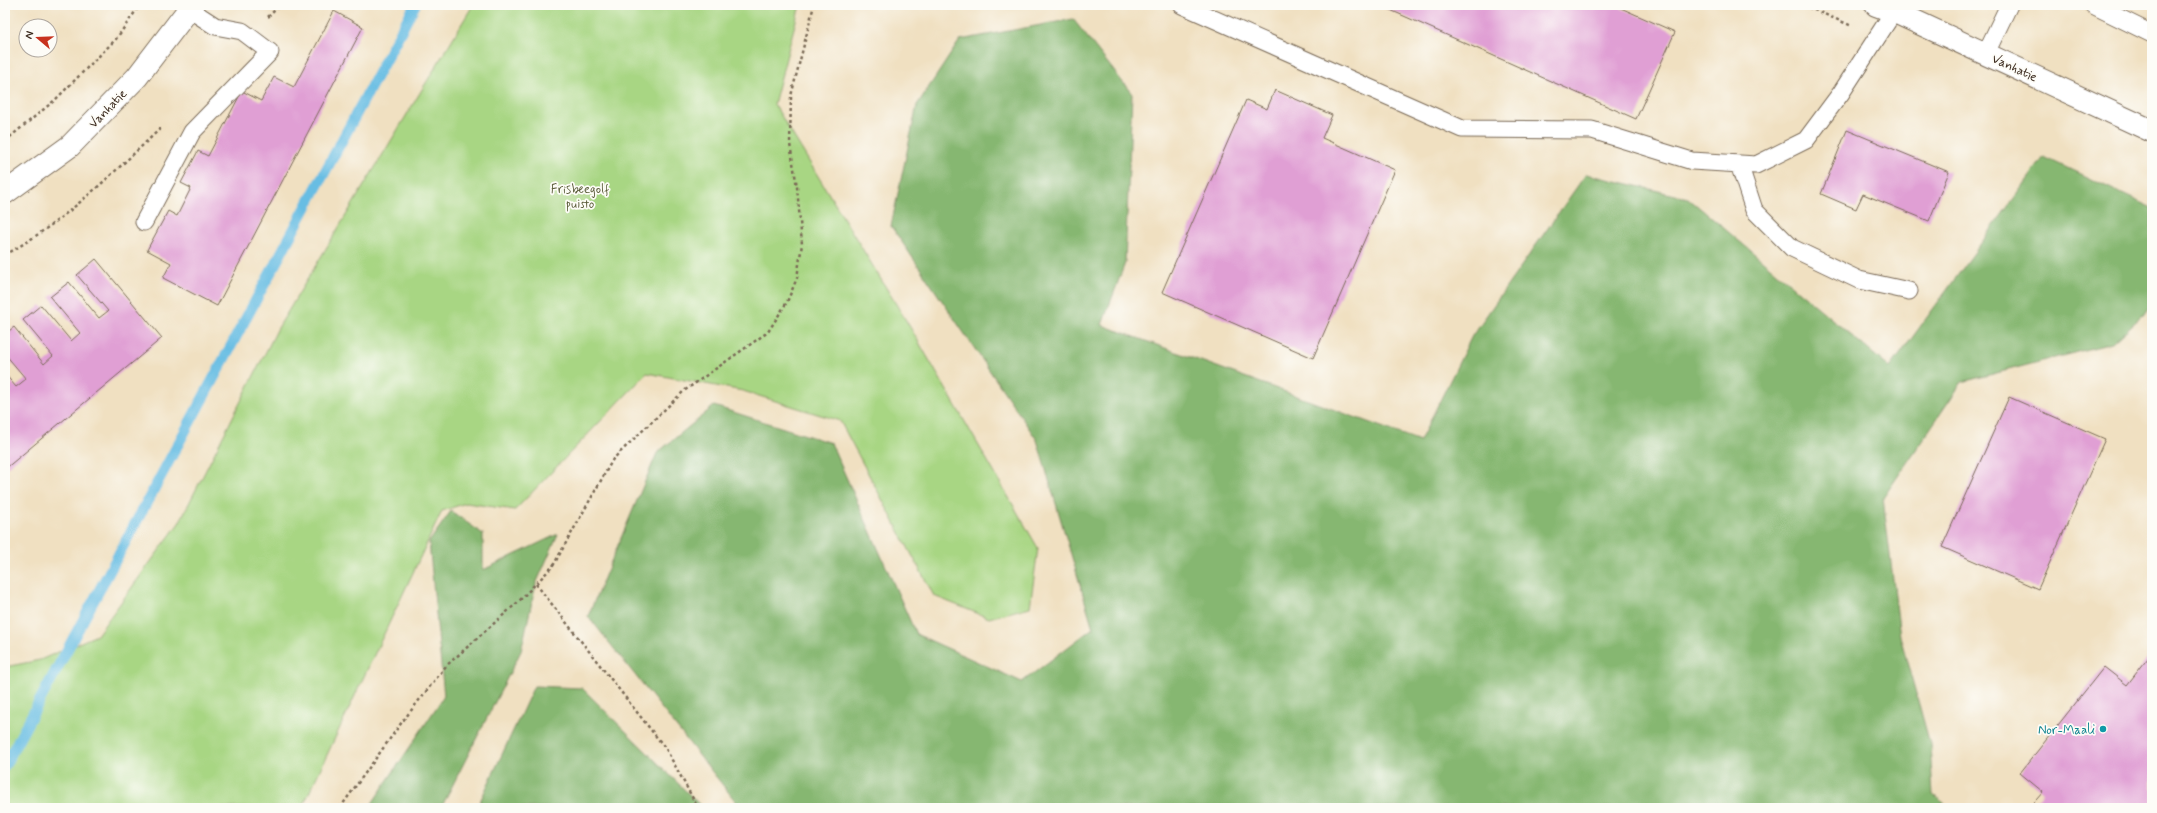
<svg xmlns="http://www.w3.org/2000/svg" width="2157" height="813" viewBox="0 0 2157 813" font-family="Mynerve,sans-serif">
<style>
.green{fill:#a8d683;stroke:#728050}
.forest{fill:#86b771;stroke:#607048}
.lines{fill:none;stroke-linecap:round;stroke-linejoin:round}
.stream{stroke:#67bde3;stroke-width:11}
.building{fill:#e09fd4}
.lane-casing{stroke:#7a6a57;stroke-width:19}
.street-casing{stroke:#7a6a57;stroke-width:24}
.secondary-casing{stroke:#7a6a57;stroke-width:24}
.path{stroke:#7a6a57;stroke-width:2.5;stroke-dasharray:3 3;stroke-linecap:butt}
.lane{stroke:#fff;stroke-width:17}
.street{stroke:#fff;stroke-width:22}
.secondary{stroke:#fff;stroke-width:22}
.culture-dot{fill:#0f9aa8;stroke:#fdfcf7;stroke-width:1.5}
.labels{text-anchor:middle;stroke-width:3.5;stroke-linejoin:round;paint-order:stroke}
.street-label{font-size:13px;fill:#3b2a1e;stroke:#fdfcf7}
.park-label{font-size:13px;fill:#5c5e3c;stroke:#fdfcf7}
.culture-label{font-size:13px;fill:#0d838f;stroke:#fdfcf7;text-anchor:end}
</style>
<rect width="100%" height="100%" fill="#fdfcf7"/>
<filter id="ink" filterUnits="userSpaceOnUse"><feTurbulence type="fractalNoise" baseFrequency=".025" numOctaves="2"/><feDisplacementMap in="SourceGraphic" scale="8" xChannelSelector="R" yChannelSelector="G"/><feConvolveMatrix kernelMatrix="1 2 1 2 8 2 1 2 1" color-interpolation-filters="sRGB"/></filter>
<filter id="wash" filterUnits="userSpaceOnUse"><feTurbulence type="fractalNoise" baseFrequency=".012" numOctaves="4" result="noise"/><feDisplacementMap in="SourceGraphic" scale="16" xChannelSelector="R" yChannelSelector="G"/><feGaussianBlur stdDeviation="0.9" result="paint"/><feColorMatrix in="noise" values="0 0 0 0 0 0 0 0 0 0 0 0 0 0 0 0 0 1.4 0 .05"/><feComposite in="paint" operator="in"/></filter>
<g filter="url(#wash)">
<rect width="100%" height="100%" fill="#f0e0c1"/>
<path class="green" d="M 473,5 L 800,5 L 774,104 L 910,327 L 1038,548 L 1030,607 L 989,618 L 934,596 L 840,421 L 743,391 L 647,373 L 515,510 L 466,503 L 442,511 L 302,808 L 5,808 L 5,667 L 40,660 L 97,635 L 179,523 L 278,328 Z"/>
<path class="forest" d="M 1073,19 L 1132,94 L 1125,263 L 1102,325 L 1420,441 L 1472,336 L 1586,174 L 1688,198 L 1890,368 L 2044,157 L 2152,208 L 2152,307 L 2112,343 L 1962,382 L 1883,498 L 1900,636 L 1930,744 L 1933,795 L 1951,808 L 741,808 L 588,616 L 657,453 L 714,406 L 831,443 L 916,634 L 1022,682 L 1093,628 L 1037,440 L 891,226 L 917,105 L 960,40 Z
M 451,511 L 483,534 L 483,570 L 558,534 L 536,584 L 521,651 L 441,808 L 369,808 L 444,696 L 429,542 Z
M 534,686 L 582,688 L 703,808 L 477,808 Z"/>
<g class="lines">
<path class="stream" d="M 5,765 L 415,5"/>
</g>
<g id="blocks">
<path class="building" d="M 1379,5 L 1614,5 L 1675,32 L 1636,119 Z
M 334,11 L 363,27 L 217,306 L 163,278 L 171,263 L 147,250 L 168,211 L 177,216 L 191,188 L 181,183 L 198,151 L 208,156 L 242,91 L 261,101 L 274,77 L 294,87 Z
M 1275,90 L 1332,115 L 1322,138 L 1395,170 L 1313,358 L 1162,292 L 1246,100 L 1267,109 Z
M 1847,130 L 1949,172 L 1929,221 L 1863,194 L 1856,209 L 1821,194 Z
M 96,259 L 162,338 L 5,469 L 5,374 L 16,387 L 26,379 L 5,354 L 5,334 L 14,327 L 44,364 L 53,356 L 23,320 L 41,305 L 71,341 L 80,333 L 50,297 L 69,282 L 99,318 L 108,311 L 77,275 Z
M 2009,397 L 2105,439 L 2038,589 L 1942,547 Z
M 2152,653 L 2152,808 L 2029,808 L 2043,792 L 2020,773 L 2104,667 L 2127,685 Z"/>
</g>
</g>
<g filter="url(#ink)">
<use href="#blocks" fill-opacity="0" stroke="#7a6a57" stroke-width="1"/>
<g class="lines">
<defs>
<path id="lane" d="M 1182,5 L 1462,129 L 1592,130 L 1692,161 L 1756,165 L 1806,140 L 1841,93 L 1898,5
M 2093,5 L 2152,34
M 1986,53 L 2009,5
M 1739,164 L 1754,210 L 1792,248 L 1859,280 L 1909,291
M 144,222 L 192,132 L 270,52 L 242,31 L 215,26 L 189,9"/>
<path id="street" d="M 1876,5 L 1895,12 L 2152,131"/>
<path id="secondary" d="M 5,193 L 70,146 L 137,77 L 192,5"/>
</defs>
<use href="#lane" class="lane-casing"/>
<use href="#street" class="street-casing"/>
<use href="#secondary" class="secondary-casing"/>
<path class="path" d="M 1803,5 L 1852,26
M 268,17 L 280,5
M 5,141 L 55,100 L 116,39 L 140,5
M 5,255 C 65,221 111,175 161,128
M 536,584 L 666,749 L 698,808
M 340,808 L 402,722 L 446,666 L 518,602 L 553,566 L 613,459 L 684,391 L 768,332 L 787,302 L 797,278 L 802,244 L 797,187 L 790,144 L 791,96 L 814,5"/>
<use href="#lane" class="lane"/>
<use href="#street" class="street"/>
<use href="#secondary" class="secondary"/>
</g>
</g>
<circle class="culture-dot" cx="2103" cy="729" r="4"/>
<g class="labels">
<g class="street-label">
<text transform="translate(2015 67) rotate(25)" y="5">Vanhatie</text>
<text transform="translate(107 108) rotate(-46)" y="5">Vanhatie</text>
</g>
<g class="park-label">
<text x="580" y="193">Frisbeegolf<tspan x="580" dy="15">puisto</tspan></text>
</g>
<g class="culture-label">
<text x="2095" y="734">Nor-Maali</text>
</g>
</g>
<rect width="2157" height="813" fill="none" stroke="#fdfcf7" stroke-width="20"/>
<g transform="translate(38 38) rotate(289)"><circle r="19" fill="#fdfcf7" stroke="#afa8a0"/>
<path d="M0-3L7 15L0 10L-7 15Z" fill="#c8321e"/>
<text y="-6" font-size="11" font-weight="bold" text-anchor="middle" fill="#3b2a1e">N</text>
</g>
</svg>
